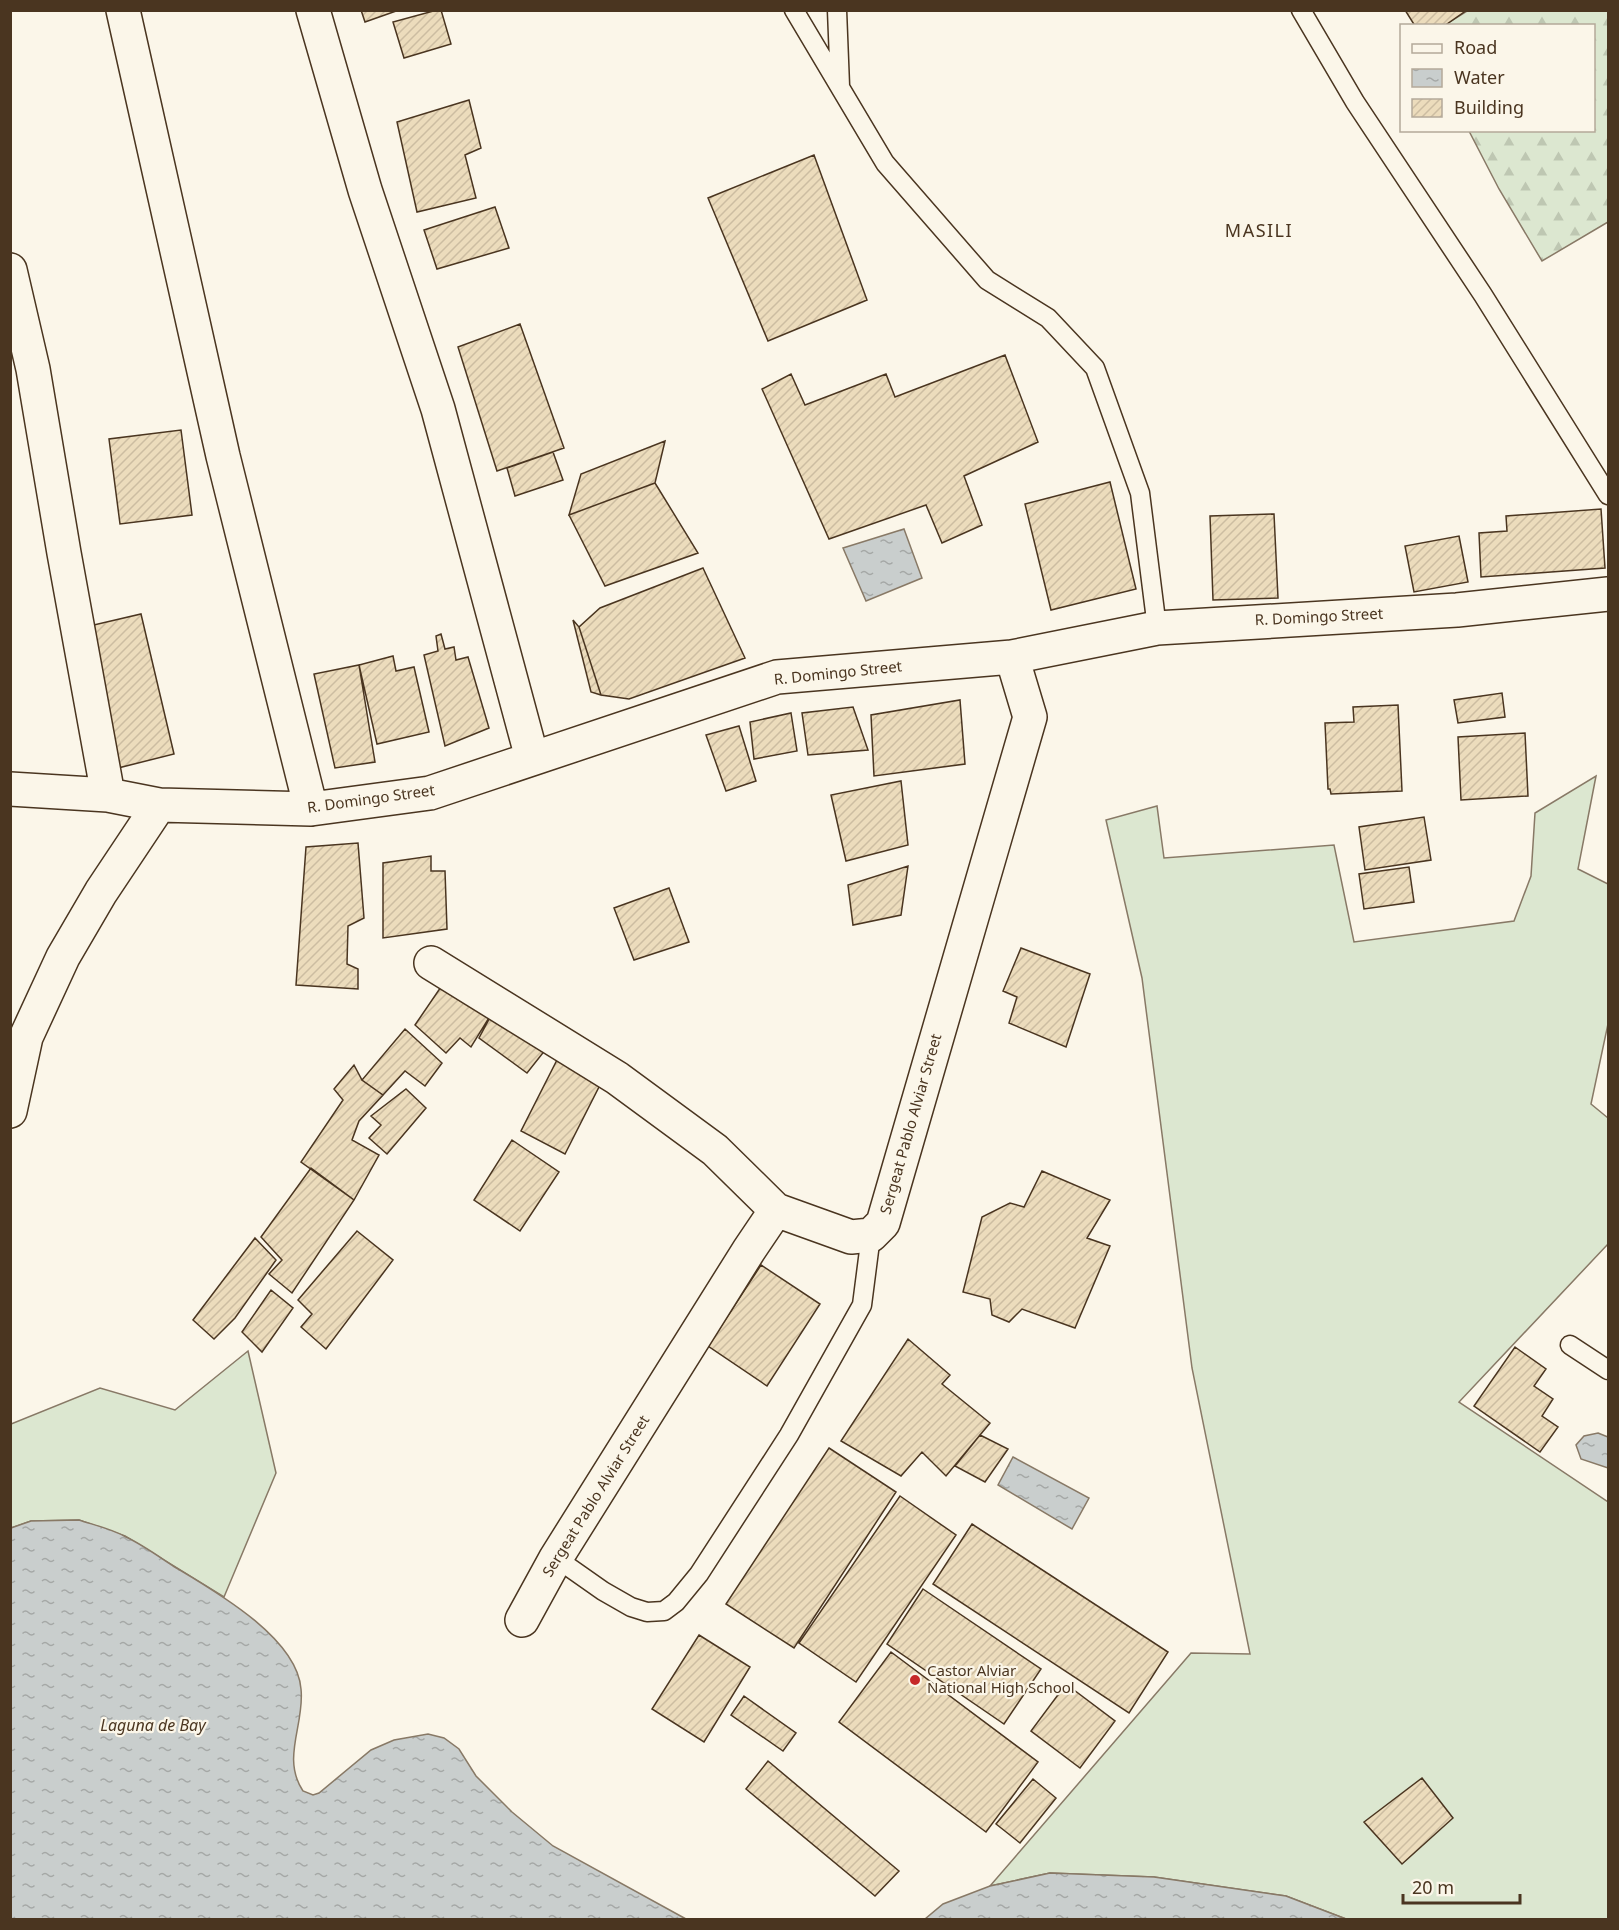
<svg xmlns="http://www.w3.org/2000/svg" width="1619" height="1930" viewBox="0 0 1619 1930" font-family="'Noto Sans',sans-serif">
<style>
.grass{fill:#dce7d0;stroke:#887966;stroke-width:1.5}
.forest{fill:url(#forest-firs);stroke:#887966;stroke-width:1.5}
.water{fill:url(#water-ripples);stroke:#887966;stroke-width:1.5}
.building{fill:url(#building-hatch);stroke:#4a3520;stroke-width:1.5}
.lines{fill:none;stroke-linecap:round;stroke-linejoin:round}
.service-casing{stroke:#4a3520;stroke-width:21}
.minor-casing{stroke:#4a3520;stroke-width:36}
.service{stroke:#fbf6e9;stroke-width:18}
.minor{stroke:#fbf6e9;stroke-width:33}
.poi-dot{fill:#c62828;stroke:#fbf6e9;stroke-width:2}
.labels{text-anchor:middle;stroke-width:4.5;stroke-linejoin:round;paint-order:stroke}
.street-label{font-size:15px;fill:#4a3520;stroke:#fbf6e9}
.poi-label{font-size:15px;fill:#4a3520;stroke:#fbf6e9;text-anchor:start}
.water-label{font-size:16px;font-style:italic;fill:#4a3520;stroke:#fbf6e9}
.quarter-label{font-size:18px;letter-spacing:1.5px;fill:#4a3520;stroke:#fbf6e9}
</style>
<defs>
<pattern id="forest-firs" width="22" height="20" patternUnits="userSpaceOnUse" patternTransform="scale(1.5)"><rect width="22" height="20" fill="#dce7d0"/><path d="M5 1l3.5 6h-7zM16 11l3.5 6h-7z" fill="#bec7b2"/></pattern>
<pattern id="water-ripples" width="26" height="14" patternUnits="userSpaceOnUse" patternTransform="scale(1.5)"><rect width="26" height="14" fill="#c9cecd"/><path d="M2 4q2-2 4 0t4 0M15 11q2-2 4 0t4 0" fill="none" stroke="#a5a8a6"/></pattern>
<pattern id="building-hatch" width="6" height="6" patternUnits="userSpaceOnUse" patternTransform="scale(1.5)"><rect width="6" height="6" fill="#ecdcbc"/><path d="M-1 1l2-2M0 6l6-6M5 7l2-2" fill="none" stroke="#ccbda1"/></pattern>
</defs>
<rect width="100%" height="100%" fill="#fbf6e9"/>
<path class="grass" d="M 1596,776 L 1578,869 L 1608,884 L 1608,1024 L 1591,1104 L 1608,1118 L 1608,1244 L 1459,1402 L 1608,1502 L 1608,1919 L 1346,1919 L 1286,1896 L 1154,1877 L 1050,1873 L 990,1886 L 1191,1653 L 1250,1654 L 1192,1368 L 1142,978 L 1106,820 L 1157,806 L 1164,858 L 1334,845 L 1354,942 L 1514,921 L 1531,876 L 1535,813 Z
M 248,1351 L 276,1473 L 224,1597 L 125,1536 L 79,1520 L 31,1521 L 11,1528 L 11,1424 L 100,1388 L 175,1410 Z"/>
<path class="forest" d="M 1467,11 L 1608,11 L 1608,222 L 1542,261 L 1499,189 L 1469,131 L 1594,130 L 1594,26 L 1443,26 Z"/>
<path class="water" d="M 904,529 L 922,578 L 866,601 L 843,548 Z
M 1598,1433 L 1608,1437 L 1608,1468 L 1581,1459 L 1576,1445 L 1584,1436 Z
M 1013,1457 L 1089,1498 L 1072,1529 L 998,1485 Z
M 79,1520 C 94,1525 112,1529 126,1537 C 143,1545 158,1556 173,1566 C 213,1590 297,1637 301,1689 C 305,1724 281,1758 303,1791 L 313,1795 L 319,1793 L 371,1750 L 394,1740 L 428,1734 L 444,1738 L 459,1749 L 476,1776 L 512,1812 L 553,1846 L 686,1919 L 11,1919 L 11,1528 L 31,1521 Z
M 1050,1873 L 1154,1877 L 1286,1896 L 1346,1919 L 925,1919 L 943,1904 L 990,1886 Z"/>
<path class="building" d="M 361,10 L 399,10 L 365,22 Z
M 437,10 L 441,10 L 451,44 L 404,58 L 393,22 Z
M 1405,10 L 1467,10 L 1444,26 L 1415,26 Z
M 469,100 L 481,148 L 465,155 L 476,198 L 417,212 L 397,122 Z
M 814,155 L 867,300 L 768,341 L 708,198 Z
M 495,207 L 509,248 L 437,269 L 424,230 Z
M 520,324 L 564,448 L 497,471 L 458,347 Z
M 1005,355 L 1038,442 L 964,476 L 982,525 L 942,543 L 926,505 L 829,539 L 762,389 L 791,374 L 805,405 L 886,374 L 895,397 Z
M 181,430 L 192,515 L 120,524 L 109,439 Z
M 665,441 L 655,483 L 569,515 L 581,474 Z
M 553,452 L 563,480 L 515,496 L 507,468 Z
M 1110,482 L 1136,589 L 1051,610 L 1025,504 Z
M 655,483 L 698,553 L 605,586 L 569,515 Z
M 1601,509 L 1605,568 L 1481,577 L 1479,533 L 1507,531 L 1506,516 Z
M 1274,514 L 1278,598 L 1213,600 L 1210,516 Z
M 1459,536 L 1468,582 L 1414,592 L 1405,546 Z
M 703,568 L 745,658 L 629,699 L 601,695 L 579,627 L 600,608 Z
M 141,614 L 174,754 L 118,768 L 85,627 Z
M 573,620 L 579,627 L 601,695 L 591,692 Z
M 441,634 L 445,649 L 454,647 L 456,660 L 468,657 L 489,728 L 445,746 L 424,655 L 438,651 L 436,636 Z
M 393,656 L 396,671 L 414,667 L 429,732 L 377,744 L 359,665 Z
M 359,665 L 375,762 L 335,768 L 314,674 Z
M 1502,693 L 1505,717 L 1458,723 L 1454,700 Z
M 960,700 L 965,764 L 874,776 L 871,715 Z
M 1398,705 L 1402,791 L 1331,794 L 1330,789 L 1328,789 L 1325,723 L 1354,722 L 1353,707 Z
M 853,707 L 868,750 L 808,755 L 802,713 Z
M 791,713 L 797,751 L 754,759 L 750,722 Z
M 739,726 L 756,781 L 726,791 L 706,735 Z
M 1525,733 L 1528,796 L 1461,800 L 1458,737 Z
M 901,781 L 908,845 L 846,861 L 831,795 Z
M 1424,817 L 1431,860 L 1365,870 L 1359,827 Z
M 358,843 L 364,918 L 348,926 L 347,964 L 358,969 L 358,989 L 296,985 L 306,847 Z
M 431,856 L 431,871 L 445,871 L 447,929 L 383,938 L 383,863 Z
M 908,866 L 901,915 L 853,925 L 848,885 Z
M 1409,867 L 1414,902 L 1364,909 L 1359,874 Z
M 669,888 L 689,942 L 634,960 L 614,908 Z
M 1021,948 L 1090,974 L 1066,1047 L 1009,1023 L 1017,997 L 1003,991 Z
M 445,981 L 495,1008 L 471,1047 L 460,1038 L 446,1053 L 415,1025 Z
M 495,1008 L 550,1044 L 527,1073 L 479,1038 Z
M 405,1029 L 442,1063 L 425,1086 L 405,1071 L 383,1095 L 362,1080 Z
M 559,1056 L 603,1079 L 565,1154 L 521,1131 Z
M 354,1065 L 362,1080 L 383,1095 L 359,1121 L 352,1140 L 379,1155 L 354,1200 L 301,1162 L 343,1100 L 334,1089 Z
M 406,1089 L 426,1108 L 387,1154 L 369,1138 L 381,1125 L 371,1116 Z
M 512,1140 L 559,1172 L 520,1231 L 474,1200 Z
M 311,1168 L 354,1200 L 292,1293 L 269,1274 L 282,1260 L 261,1237 Z
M 1042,1171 L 1110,1200 L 1087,1238 L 1110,1246 L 1075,1328 L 1022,1309 L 1009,1322 L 992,1315 L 990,1299 L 963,1292 L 982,1217 L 1010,1203 L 1024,1207 Z
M 357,1231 L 393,1260 L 326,1349 L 301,1327 L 312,1314 L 298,1300 Z
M 255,1238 L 276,1260 L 235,1318 L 214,1339 L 193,1320 Z
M 761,1265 L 820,1304 L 767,1386 L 708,1346 Z
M 271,1290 L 293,1308 L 262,1352 L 242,1332 Z
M 908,1339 L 950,1375 L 942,1384 L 990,1423 L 946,1476 L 922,1452 L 901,1476 L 841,1441 Z
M 1515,1347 L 1546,1369 L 1534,1386 L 1553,1399 L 1542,1416 L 1558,1427 L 1540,1452 L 1474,1406 Z
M 980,1435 L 1008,1449 L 985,1482 L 955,1466 Z
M 829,1448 L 896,1492 L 794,1648 L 726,1604 Z
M 900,1496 L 956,1535 L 856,1682 L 799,1643 Z
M 972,1524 L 1168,1652 L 1129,1713 L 933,1584 Z
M 923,1589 L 1041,1669 L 1004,1724 L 887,1644 Z
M 699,1635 L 750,1667 L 704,1742 L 652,1709 Z
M 891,1652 L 1038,1762 L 986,1832 L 839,1722 Z
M 1066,1684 L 1115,1721 L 1080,1768 L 1031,1731 Z
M 744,1696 L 796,1733 L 783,1751 L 731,1715 Z
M 768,1761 L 899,1871 L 875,1896 L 746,1789 Z
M 1422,1778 L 1453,1818 L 1402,1864 L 1364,1822 Z
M 1033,1779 L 1056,1798 L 1020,1843 L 996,1824 Z"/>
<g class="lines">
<defs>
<path id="service" d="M 794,10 L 885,163 L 987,280 L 1048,318 L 1095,368 L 1140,493 L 1157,628
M 837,10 L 840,86
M 1301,10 L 1355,102 L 1483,295 L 1608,495
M 1570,1345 L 1608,1370
M 556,1558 L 603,1591 L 631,1607 L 647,1612 L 664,1611 L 676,1602 L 699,1574 L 789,1435 L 862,1305 L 871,1235"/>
<path id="minor" d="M 123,10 L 223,456 L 311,809
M 313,10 L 365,190 L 438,409 L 532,758
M 10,270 L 33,369 L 64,553 L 108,795
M 10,789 L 108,795 L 159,805 L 311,809 L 430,793 L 777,677 L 1012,657 L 1157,628 L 1457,610 L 1608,594
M 431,963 L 617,1078 L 715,1150 L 776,1210
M 10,1111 L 26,1037 L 63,957 L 101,892 L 159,805
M 522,1620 L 556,1558 L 749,1250 L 776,1210 L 851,1237 L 871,1235 L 883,1223 L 1030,717 L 1012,657"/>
</defs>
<use href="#service" class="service-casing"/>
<use href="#minor" class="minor-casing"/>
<use href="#service" class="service"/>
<use href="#minor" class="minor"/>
</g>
<circle class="poi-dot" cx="915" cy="1680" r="6"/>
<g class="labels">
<g class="street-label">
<text transform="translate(1319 617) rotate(-3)" y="5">R. Domingo Street</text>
<text transform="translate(838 673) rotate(-6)" y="5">R. Domingo Street</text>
<text transform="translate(371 799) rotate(-8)" y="5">R. Domingo Street</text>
<text transform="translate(911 1124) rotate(-74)" y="5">Sergeat Pablo Alviar Street</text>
<text transform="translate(596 1496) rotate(-58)" y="5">Sergeat Pablo Alviar Street</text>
</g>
<g class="poi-label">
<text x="927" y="1676">Castor Alviar<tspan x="927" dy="17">National High School</tspan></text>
</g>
<g class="water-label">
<text x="153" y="1731">Laguna de Bay</text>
</g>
<g class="quarter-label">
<text x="1259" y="237">MASILI</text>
</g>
</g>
<rect width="1619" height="1930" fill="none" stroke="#4a3520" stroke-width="24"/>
<rect x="1400" y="24" width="195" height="108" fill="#fbf6e9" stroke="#b4a999" stroke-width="1.5"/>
<rect x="1412" y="44" width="30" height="9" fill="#fbf6e9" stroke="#b4a999" stroke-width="1.5"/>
<text x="1454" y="54" font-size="18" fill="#4a3520">Road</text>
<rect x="1412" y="69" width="30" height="18" fill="url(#water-ripples)" stroke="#b4a999" stroke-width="1.5"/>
<text x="1454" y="84" font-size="18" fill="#4a3520">Water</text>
<rect x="1412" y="99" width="30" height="18" fill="url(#building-hatch)" stroke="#b4a999" stroke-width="1.5"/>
<text x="1454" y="114" font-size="18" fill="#4a3520">Building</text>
<path d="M1403 1894v9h117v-9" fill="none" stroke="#4a3520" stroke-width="3"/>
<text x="1412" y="1894" font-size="18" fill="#4a3520" stroke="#fbf6e9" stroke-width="4.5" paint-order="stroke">20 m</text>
</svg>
